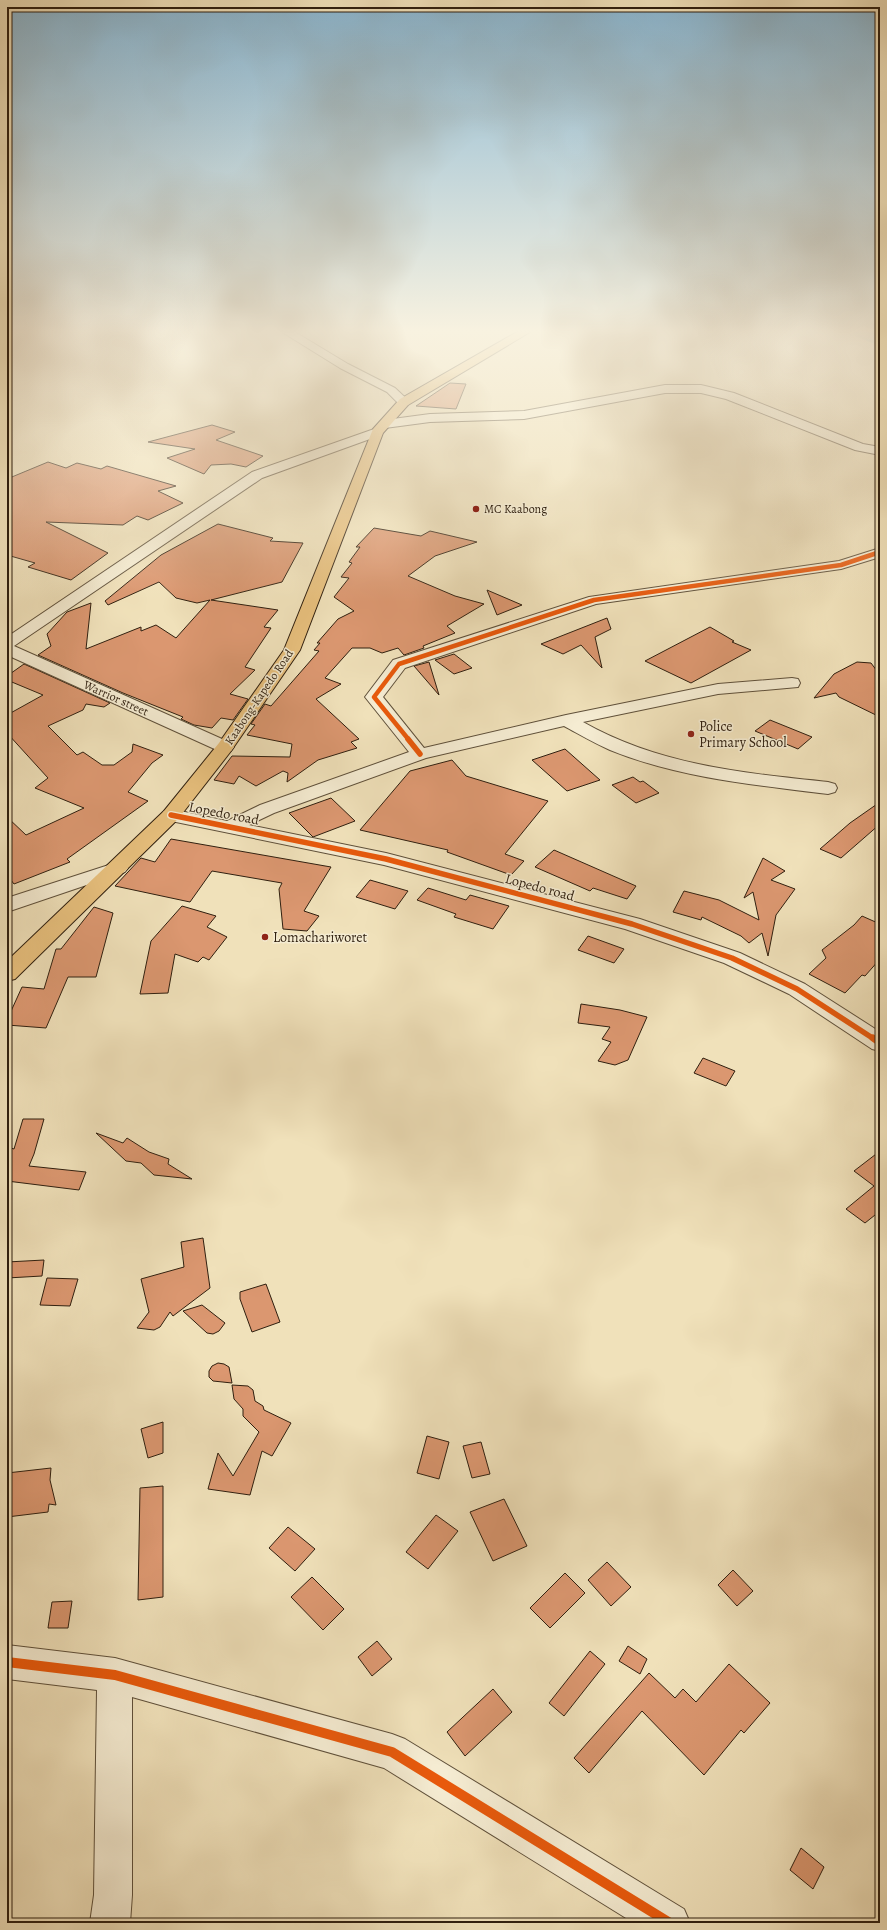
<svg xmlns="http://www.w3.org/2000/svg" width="887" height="1930" viewBox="0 0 887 1930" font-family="Alegreya,serif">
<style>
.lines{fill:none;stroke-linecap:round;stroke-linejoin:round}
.river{fill:#9bbcb4;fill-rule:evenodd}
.building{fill:#db9770;stroke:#2f1f0f}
.minor-casing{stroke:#5f503a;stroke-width:2}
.major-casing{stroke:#2f1f0f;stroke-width:2}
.minor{fill:#f5ecd2;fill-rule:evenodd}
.major{fill:#e8c07d;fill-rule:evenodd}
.cycleway-far3-casing{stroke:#f5ecd2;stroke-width:6}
.cycleway-far2-casing{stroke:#f5ecd2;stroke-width:8}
.cycleway-far1-casing{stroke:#f5ecd2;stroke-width:10}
.cycleway-casing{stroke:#f5ecd2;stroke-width:12}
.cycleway-far3{stroke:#e8590c;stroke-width:4.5}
.cycleway-far2{stroke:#e8590c;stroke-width:5.5}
.cycleway-far1{stroke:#e8590c;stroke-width:7}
.cycleway{stroke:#e8590c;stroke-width:10}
.poi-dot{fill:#8f2418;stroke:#f5ecd2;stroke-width:1.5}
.labels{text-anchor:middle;stroke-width:3;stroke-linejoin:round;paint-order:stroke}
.far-poi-label{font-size:12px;fill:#2f1f0f;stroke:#f5ecd2;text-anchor:start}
.far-street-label{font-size:12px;fill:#2f1f0f;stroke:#f5ecd2}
.poi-label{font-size:14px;fill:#2f1f0f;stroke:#f5ecd2;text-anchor:start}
.street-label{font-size:14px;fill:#2f1f0f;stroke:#f5ecd2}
</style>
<rect width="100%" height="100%" fill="#f0e1ba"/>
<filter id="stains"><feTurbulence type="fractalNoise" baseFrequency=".005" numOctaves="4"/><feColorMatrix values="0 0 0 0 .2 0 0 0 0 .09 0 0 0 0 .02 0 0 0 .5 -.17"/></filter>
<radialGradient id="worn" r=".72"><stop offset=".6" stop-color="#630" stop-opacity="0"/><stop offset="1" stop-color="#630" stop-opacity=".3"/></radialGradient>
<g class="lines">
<path class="river" d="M 853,332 L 880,333 L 880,346 L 855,336 Z"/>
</g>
<path class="building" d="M 450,383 L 466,384 L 456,409 L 416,406 Z
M 212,425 L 235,432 L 216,440 L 263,456 L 246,467 L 231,464 L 211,465 L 204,474 L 167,458 L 195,449 L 148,442 Z
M 48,462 L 66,468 L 77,463 L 101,469 L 107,466 L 176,486 L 158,491 L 183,503 L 148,520 L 137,516 L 123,525 L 46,522 L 108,553 L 71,580 L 28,567 L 35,563 L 7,555 L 7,479 Z
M 218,524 L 273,538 L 270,541 L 303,543 L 282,582 L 211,600 L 278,610 L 264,627 L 271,628 L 245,667 L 255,670 L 230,694 L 248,699 L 233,720 L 221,718 L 212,728 L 194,725 L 181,719 L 183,717 L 123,693 L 38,655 L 51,646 L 47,634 L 67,612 L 91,603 L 86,649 L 141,627 L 141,631 L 156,625 L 176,638 L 210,600 L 197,603 L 176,598 L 159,582 L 108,605 L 105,601 L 161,555 Z
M 374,528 L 421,536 L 430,531 L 477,542 L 435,556 L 408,576 L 455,596 L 484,604 L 447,626 L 455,633 L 423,646 L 424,648 L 404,655 L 398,648 L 382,653 L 370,648 L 352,648 L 325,678 L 341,684 L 316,699 L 359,739 L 351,742 L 357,748 L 318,760 L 287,782 L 288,773 L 283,771 L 256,786 L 239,776 L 234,784 L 214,780 L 232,756 L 290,757 L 292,744 L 247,735 L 255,725 L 251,724 L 265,704 L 271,706 L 319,651 L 314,650 L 320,643 L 317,643 L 338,619 L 354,611 L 334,597 L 349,578 L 341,577 L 352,563 L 349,562 L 360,547 L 356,547 Z
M 487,590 L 522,605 L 497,615 Z
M 607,618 L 611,629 L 595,637 L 602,668 L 581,645 L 563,654 L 541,644 Z
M 710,627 L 734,641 L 732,642 L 751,650 L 691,683 L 645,661 Z
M 454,654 L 472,668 L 454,674 L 435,660 Z
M 429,662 L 439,695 L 414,666 Z
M 857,662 L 871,663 L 880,675 L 880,717 L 839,697 L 836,693 L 814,698 L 834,674 Z
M 24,664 L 110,703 L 104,707 L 86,704 L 83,710 L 48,726 L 77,755 L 83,752 L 102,765 L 114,765 L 132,752 L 133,744 L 163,755 L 152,763 L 128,792 L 148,801 L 67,859 L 70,862 L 14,884 L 7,875 L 7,817 L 26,835 L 84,808 L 35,788 L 48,778 L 7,733 L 7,715 L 43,695 L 7,680 L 7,676 Z
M 770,720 L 812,737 L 798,749 L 755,731 Z
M 565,749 L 600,780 L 567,791 L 532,760 Z
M 452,760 L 466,776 L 548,801 L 505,854 L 524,861 L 511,875 L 447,852 L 448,850 L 360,830 L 410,771 Z
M 633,777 L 640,782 L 643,781 L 659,793 L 636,803 L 612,785 Z
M 331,798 L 355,821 L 313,837 L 289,813 Z
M 880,802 L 880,824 L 841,858 L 820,849 L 850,823 Z
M 171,839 L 331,867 L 304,911 L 319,916 L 307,931 L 283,929 L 279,889 L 282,883 L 212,871 L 190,902 L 115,886 L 141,858 L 155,862 Z
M 554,850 L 636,886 L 627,899 L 593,888 L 590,891 L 535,867 Z
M 763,858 L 785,871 L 771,880 L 795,889 L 776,915 L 768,956 L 762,933 L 749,943 L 741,936 L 702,917 L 701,920 L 673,912 L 684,891 L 719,900 L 759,920 L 753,892 L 744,898 Z
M 370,880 L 408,891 L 395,909 L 356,897 Z
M 428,888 L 466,900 L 470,895 L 509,906 L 493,929 L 454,917 L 456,914 L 417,900 Z
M 182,906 L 216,916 L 207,927 L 227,937 L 209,960 L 203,957 L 198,962 L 175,954 L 168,993 L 140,994 L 151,941 Z
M 94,907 L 113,913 L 96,977 L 68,977 L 46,1028 L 7,1025 L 7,1020 L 22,987 L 44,989 L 56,949 L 61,949 Z
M 862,916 L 880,924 L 880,959 L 865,976 L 862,975 L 845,993 L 809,974 L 826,958 L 822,950 L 854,925 Z
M 588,936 L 624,949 L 614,963 L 578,950 Z
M 581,1004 L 620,1010 L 647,1017 L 628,1060 L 615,1065 L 598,1061 L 611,1042 L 602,1039 L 610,1027 L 578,1023 Z
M 703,1058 L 735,1071 L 726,1086 L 694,1073 Z
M 23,1119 L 44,1119 L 34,1154 L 29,1166 L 86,1172 L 79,1190 L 7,1181 L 7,1157 L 11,1148 L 14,1149 Z
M 96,1133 L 123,1143 L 127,1138 L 149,1152 L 169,1159 L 168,1164 L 192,1179 L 154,1175 L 141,1163 L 126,1161 Z
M 880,1151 L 880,1211 L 865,1223 L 846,1209 L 874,1186 L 854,1171 Z
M 203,1238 L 210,1288 L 173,1316 L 170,1312 L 160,1327 L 154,1330 L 137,1328 L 149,1312 L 141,1279 L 184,1267 L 181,1242 Z
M 44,1260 L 42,1276 L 7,1278 L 7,1262 Z
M 47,1278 L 78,1279 L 70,1306 L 40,1305 Z
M 266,1284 L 280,1322 L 252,1332 L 240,1299 L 240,1292 Z
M 202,1305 L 225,1323 L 219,1331 L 213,1334 L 207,1333 L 183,1311 Z
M 218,1363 L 224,1364 L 229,1367 L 232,1383 L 213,1381 L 209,1377 L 209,1371 L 212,1366 Z
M 232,1385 L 248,1386 L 253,1390 L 255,1401 L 263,1406 L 264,1410 L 291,1423 L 272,1456 L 262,1451 L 250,1495 L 208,1489 L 218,1453 L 233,1476 L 259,1432 L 243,1416 L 243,1409 L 234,1399 Z
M 163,1422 L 163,1453 L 148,1458 L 141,1429 Z
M 427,1436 L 449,1442 L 439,1479 L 417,1473 Z
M 481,1442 L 490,1474 L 472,1478 L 463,1446 Z
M 51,1468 L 50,1480 L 56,1505 L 49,1504 L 48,1512 L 7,1517 L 7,1473 Z
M 163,1486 L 163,1597 L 138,1600 L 140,1488 Z
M 504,1499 L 527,1546 L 493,1561 L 470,1512 Z
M 436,1515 L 458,1531 L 428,1569 L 406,1552 Z
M 288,1527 L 315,1549 L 295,1571 L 269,1548 Z
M 607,1562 L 631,1587 L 611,1606 L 588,1580 Z
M 733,1570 L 753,1591 L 737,1606 L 718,1585 Z
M 565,1573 L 585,1593 L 550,1628 L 530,1608 Z
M 312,1577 L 344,1609 L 323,1630 L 291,1597 Z
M 72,1601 L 68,1628 L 48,1628 L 52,1602 Z
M 377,1641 L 392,1659 L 372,1676 L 358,1657 Z
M 628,1646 L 647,1659 L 640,1674 L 619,1661 Z
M 590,1651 L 605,1664 L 564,1716 L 549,1703 Z
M 729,1664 L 770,1703 L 744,1733 L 741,1730 L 704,1775 L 642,1711 L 589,1773 L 574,1758 L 649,1673 L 675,1698 L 683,1689 L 696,1702 Z
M 493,1689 L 512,1712 L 465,1756 L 447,1732 Z
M 801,1848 L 824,1867 L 813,1889 L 790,1870 Z"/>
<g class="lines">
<defs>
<path id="minor" d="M 282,332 L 295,332 L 348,364 L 395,388 L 410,402 L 408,405 L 400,405 L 387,392 L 340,368 Z
M 665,385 L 701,385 L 734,393 L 863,444 L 880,447 L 880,455 L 855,450 L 726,399 L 701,393 L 665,393 L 524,419 L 430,422 L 385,428 L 379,424 L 385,420 L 430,414 L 524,411 Z
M 377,428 L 383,432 L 381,435 L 262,478 L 14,646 L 231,743 L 234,747 L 231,751 L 225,752 L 219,751 L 7,655 L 7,637 L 252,472 Z
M 880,548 L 880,557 L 841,569 L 596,604 L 405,668 L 383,697 L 424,748 L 566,715 L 718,684 L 792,678 L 798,679 L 800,683 L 798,687 L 718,694 L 583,722 C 659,765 742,773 828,782 L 835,784 L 837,788 L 835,792 L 828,794 C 755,785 679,778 610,750 C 594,743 579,734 564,726 L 426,758 L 274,813 L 249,825 L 386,853 L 640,919 L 740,953 L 805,984 L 880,1032 L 880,1051 L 872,1049 L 789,994 L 724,963 L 625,929 L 384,865 L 171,821 L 164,819 L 161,815 L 164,811 L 171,809 L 227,821 L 260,805 L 409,752 L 365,697 L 393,660 L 589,597 L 839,561 Z
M 118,862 L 125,864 L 128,868 L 125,872 L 7,912 L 7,898 Z
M 7,1645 L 115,1658 L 392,1734 L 405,1739 L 684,1909 L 690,1923 L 634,1923 L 384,1768 L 132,1697 L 132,1895 L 130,1923 L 90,1923 L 94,1895 L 97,1690 L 7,1679 Z"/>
<path id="major" d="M 517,332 L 530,332 L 408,405 L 383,433 L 300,650 L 231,751 L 178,819 L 15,979 L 7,981 L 7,961 L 164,811 L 219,743 L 284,650 L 373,429 L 400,399 Z"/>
</defs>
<use href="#minor" class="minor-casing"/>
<use href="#major" class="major-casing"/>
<use href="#minor" class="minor"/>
<use href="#major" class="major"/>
<defs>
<path id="cycleway-far3" d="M 409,740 L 374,697 L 399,664 L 594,600 L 841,565 L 880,552"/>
<path id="cycleway-far2" d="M 408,739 L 420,754
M 171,815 L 386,859 L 632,924 L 732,958 L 797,989 L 874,1039"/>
<path id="cycleway-far1" d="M 873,1038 L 880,1043"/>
<path id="cycleway" d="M 7,1662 L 115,1675 L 392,1752 L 670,1923"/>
</defs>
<use href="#cycleway-far3" class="cycleway-far3-casing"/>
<use href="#cycleway-far2" class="cycleway-far2-casing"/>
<use href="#cycleway-far1" class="cycleway-far1-casing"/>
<use href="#cycleway" class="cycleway-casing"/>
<use href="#cycleway-far3" class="cycleway-far3"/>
<use href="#cycleway-far2" class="cycleway-far2"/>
<use href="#cycleway-far1" class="cycleway-far1"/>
<use href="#cycleway" class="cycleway"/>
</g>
<linearGradient id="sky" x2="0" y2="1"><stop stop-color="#89b7d3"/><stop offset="0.55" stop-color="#f8f2e0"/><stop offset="1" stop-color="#f8f2e0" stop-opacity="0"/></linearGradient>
<rect width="887" height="602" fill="url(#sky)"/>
<g class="poi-dot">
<circle cx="476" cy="509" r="4"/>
<circle cx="691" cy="734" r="4"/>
<circle cx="265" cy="937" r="4"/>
</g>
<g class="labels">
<g class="far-poi-label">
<text x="484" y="513">MC Kaabong</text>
</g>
<g class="far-street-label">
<text transform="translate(259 697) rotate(-56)" y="4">Kaabong-Kapedo Road</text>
<text transform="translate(116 698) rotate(24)" y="4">Warrior street</text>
</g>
<g class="poi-label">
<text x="699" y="731">Police<tspan x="699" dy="16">Primary School</tspan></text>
<text x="273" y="942">Lomachariworet</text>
</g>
<g class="street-label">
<text transform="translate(224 813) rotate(11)" y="5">Lopedo road</text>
<text transform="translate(540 887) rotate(15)" y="5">Lopedo road</text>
</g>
</g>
<rect width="887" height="1930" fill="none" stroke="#f0e1ba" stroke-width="24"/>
<rect x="8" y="8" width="871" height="1914" fill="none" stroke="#2f1f0f" stroke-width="2"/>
<rect x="12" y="12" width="863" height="1906" fill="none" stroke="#2f1f0f"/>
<rect width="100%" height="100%" filter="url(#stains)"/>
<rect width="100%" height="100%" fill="url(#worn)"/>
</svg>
